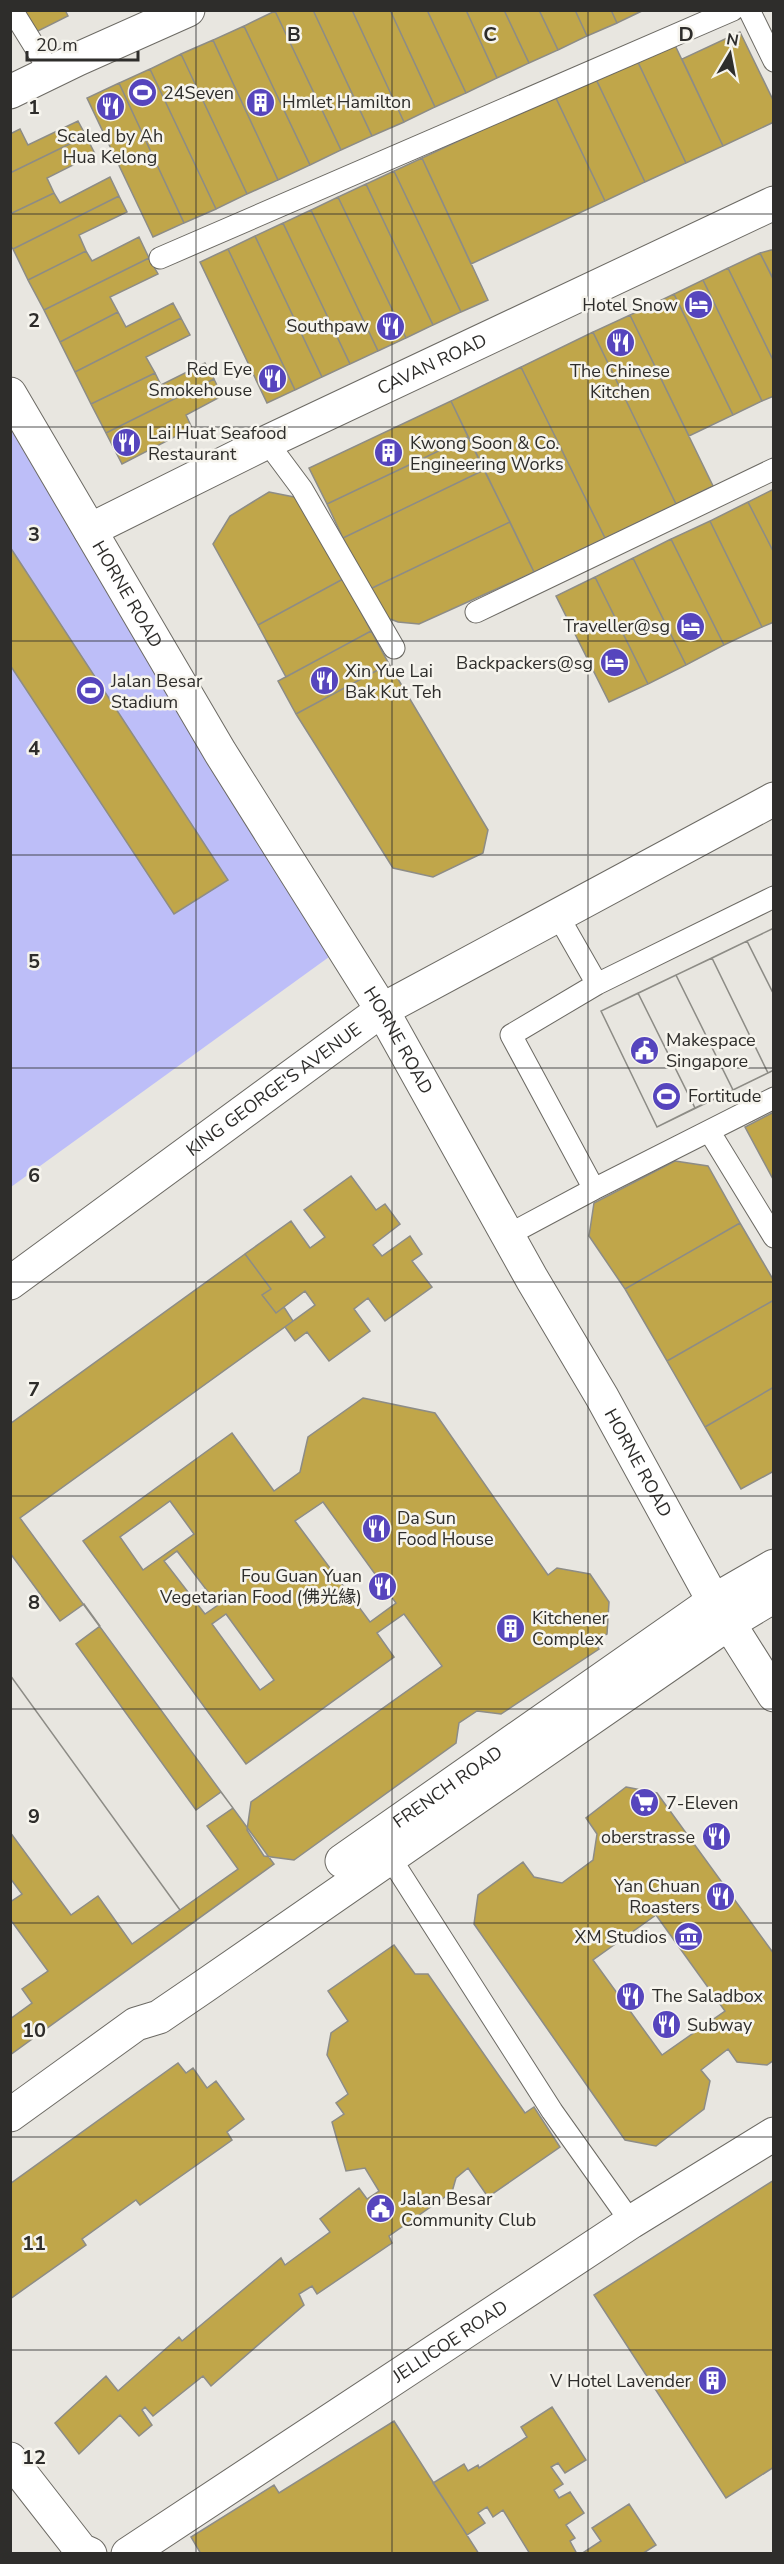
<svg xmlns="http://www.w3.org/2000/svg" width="784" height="2564" viewBox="0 0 784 2564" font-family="'Nunito Sans','Noto Sans SC',sans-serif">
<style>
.green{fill:#bdbef8}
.building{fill:#c0a64a;stroke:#8d8c86;stroke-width:1.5;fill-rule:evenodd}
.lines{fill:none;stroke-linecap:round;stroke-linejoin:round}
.lane-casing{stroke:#6c6a64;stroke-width:23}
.street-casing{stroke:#6c6a64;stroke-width:35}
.lane{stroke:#fff;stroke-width:21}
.street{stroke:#fff;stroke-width:33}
.grid{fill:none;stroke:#2e2d2b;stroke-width:1.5;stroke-opacity:0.55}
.labels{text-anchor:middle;stroke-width:5;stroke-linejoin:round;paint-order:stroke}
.poi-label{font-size:18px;fill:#2e2d2b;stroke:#f6f4ed;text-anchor:start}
.street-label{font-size:18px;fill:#2e2d2b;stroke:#f6f4ed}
.grid-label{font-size:20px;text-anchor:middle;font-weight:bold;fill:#2e2d2b;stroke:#f6f4ed;stroke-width:5;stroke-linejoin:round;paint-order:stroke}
</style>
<rect width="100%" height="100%" fill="#e8e6e0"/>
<path class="green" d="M 10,426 L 329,957 L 11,1187 L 10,1187 Z"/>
<path class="building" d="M 23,10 L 65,10 L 68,16 L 34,33 Z
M 313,10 L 352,10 L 404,122 L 372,136 Z
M 313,10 L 372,136 L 341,150 L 275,11 Z
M 352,10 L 390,10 L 435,107 L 404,122 Z
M 390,10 L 427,10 L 466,93 L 435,107 Z
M 427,10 L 466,10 L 497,78 L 466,93 Z
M 466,10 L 504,10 L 529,63 L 497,78 Z
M 504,10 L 539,10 L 558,50 L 529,63 Z
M 539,10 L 575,10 L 587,36 L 558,50 Z
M 575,10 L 611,10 L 617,23 L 587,36 Z
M 611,10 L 644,10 L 617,23 Z
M 275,11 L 341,150 L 310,165 L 244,26 Z
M 244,26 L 310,165 L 278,180 L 213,40 Z
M 740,32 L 774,102 L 774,122 L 723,146 L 682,59 Z
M 213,40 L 278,180 L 247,194 L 181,54 Z
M 673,41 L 723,146 L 686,163 L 636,58 Z
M 181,54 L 247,194 L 216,209 L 150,69 Z
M 636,58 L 686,163 L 645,182 L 595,77 Z
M 150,69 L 216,209 L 184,223 L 119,83 Z
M 595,77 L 645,182 L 605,201 L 555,96 Z
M 119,83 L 184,223 L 153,237 L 87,98 Z
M 555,96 L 605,201 L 471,264 L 422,158 Z
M 78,121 L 86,136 L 10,173 L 10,134 L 20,129 L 28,145 Z
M 86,136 L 95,154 L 47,178 L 54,193 L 10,214 L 10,173 Z
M 422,158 L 488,300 L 461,312 L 394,171 Z
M 394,171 L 461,312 L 433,325 L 366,184 Z
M 110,177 L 119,196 L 13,249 L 10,245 L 10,214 L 54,193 L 60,203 Z
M 366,184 L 433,325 L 406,338 L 338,197 Z
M 119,196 L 127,212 L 79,235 L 86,251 L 28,280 L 13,249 Z
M 338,197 L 406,338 L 378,351 L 311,210 Z
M 311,210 L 378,351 L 350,364 L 283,223 Z
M 283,223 L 350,364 L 322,377 L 255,236 Z
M 255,236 L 322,377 L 295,390 L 228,249 Z
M 139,237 L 149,258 L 44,310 L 28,280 L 86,251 L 92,261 Z
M 228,249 L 295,390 L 267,403 L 200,262 Z
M 771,250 L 774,250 L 774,280 L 760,253 Z
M 760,253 L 774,281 L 774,362 L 728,268 Z
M 149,258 L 158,274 L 110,297 L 118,312 L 60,342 L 44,310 Z
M 728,268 L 774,362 L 774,396 L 762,401 L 703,280 Z
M 703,280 L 762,401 L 733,415 L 674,294 Z
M 674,294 L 733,415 L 689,436 L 630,315 Z
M 173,303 L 181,318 L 75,372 L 60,342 L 118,312 L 126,327 Z
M 630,315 L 713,486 L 676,504 L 593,332 Z
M 181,318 L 190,335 L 146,357 L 155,373 L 91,404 L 75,372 Z
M 593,332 L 676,504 L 605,538 L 521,367 Z
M 205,363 L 214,379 L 106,433 L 91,404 L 155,373 L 161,385 Z
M 521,367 L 605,538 L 534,572 L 451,401 Z
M 214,379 L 222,396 L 186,415 L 192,428 L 122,464 L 106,433 Z
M 451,401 L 468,437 L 327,504 L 309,468 Z
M 468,437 L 484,470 L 343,538 L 327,504 Z
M 484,470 L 510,522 L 368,590 L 343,538 Z
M 774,489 L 774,553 L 748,502 Z
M 269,492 L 299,498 L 343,579 L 258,625 L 213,544 L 230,516 Z
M 748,502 L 774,553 L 774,622 L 762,627 L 710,521 Z
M 710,521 L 762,627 L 724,645 L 671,539 Z
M 510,522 L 534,572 L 419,624 L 398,622 L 382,616 L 368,590 Z
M 671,539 L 724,645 L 686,665 L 633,558 Z
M 10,547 L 228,880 L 174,914 L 10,665 Z
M 633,558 L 686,665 L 648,684 L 595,577 Z
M 595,577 L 648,684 L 609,702 L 556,596 Z
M 343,579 L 371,631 L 286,677 L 258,625 Z
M 371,631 L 389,664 L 296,714 L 278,681 Z
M 389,664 L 488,830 L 483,853 L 433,877 L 393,868 L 296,714 Z
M 774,928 L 774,995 L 747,941 Z
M 774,928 L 774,1070 L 657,1127 L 601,1011 Z
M 747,941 L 774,995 L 774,1070 L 768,1073 L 712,958 Z
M 712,958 L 768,1073 L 733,1090 L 676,975 Z
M 676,975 L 733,1090 L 695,1108 L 638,993 Z
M 638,993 L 695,1108 L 657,1127 L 601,1011 Z
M 774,1112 L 774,1181 L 745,1127 Z
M 675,1161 L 708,1166 L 740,1223 L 625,1289 L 589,1236 L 594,1203 Z
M 351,1176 L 376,1210 L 385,1204 L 400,1224 L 373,1245 L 382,1256 L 410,1236 L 422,1254 L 412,1261 L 432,1287 L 385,1321 L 368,1298 L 354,1309 L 370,1331 L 329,1361 L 307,1332 L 295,1341 L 285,1327 L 315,1305 L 305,1291 L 276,1313 L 262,1295 L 271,1289 L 245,1254 L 291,1221 L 310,1248 L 325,1237 L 304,1210 Z
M 740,1223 L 774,1281 L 774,1300 L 667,1361 L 625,1289 Z
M 245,1254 L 271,1289 L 262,1295 L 276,1313 L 284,1307 L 293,1321 L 20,1518 L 274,1864 L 10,2055 L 10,1832 L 71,1915 L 98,1896 L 132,1944 L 180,1910 L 10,1675 L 10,1424 Z
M 774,1300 L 774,1387 L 705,1427 L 667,1361 Z
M 774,1387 L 774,1471 L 741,1489 L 705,1427 Z
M 363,1398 L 435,1413 L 548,1575 L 557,1568 L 590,1574 L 609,1602 L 607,1634 L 594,1641 L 599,1649 L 501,1714 L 477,1711 L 459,1723 L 456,1743 L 294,1860 L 264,1856 L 247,1830 L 251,1802 L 442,1666 L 404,1614 L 377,1633 L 394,1657 L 246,1764 L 83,1541 L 232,1433 L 274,1491 L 300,1472 L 308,1437 ZM 170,1501 L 194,1534 L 143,1570 L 120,1537 ZM 323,1502 L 396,1603 L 370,1622 L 295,1521 ZM 177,1551 L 218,1605 L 205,1614 L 164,1561 ZM 226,1614 L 274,1680 L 260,1690 L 212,1624 Z
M 10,1553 L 60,1621 L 84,1604 L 100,1626 L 76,1644 L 196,1810 L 221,1792 L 233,1808 L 207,1826 L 238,1869 L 180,1910 L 10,1675 Z
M 626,1787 L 657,1793 L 774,1954 L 774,2060 L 767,2065 L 737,2062 L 728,2049 L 701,2070 L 710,2081 L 704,2109 L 656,2146 L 625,2140 L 474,1924 L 478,1895 L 523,1862 L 534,1877 L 562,1883 L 593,1860 L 597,1834 L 586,1818 ZM 656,1915 L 725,2011 L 662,2055 L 593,1960 Z
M 10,1878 L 22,1894 L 10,1902 Z
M 10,1919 L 48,1971 L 22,1989 L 32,2003 L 10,2019 Z
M 394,1945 L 415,1974 L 428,1974 L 525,2113 L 534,2107 L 560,2147 L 488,2197 L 468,2168 L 456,2178 L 452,2192 L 389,2236 L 392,2243 L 317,2294 L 312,2286 L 299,2294 L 304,2305 L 211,2386 L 203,2376 L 153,2416 L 145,2407 L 142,2410 L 152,2425 L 139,2436 L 120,2415 L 79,2454 L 55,2423 L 106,2376 L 118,2391 L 179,2337 L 182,2341 L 281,2258 L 285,2265 L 330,2232 L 320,2219 L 359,2188 L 367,2199 L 379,2191 L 365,2168 L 346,2171 L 332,2122 L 344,2114 L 336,2103 L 348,2094 L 327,2055 L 331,2033 L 348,2021 L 328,1991 Z
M 178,2063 L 186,2073 L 193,2068 L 207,2088 L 216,2081 L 244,2119 L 227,2132 L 232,2140 L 140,2205 L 136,2200 L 82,2239 L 86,2245 L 10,2299 L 10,2184 Z
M 774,2180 L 774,2467 L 726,2498 L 594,2295 Z
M 552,2407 L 586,2460 L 565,2473 L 558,2463 L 551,2467 L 563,2484 L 554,2490 L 559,2498 L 570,2492 L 584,2513 L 566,2525 L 575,2538 L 570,2541 L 577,2554 L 530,2554 L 503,2510 L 493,2517 L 487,2507 L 478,2513 L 485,2523 L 467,2535 L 433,2483 L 464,2464 L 468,2471 L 478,2465 L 479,2468 L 527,2437 L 521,2427 Z
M 394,2421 L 479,2554 L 201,2554 L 191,2537 L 274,2485 L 279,2493 Z
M 629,2504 L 656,2545 L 642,2554 L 581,2554 L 601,2541 L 592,2528 Z"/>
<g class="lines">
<defs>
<path id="lane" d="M 12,10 L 51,73
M 749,10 L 774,61
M 160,258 L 733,10
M 267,442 L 302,489 L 394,648
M 476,612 L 774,469
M 557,914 L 597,984
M 709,1131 L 774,1237
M 594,1189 L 511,1035 L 597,984 L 774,897
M 508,1235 L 594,1189 L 774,1098
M 384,1848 L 552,2111 L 631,2222"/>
<g id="street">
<path d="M 10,92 L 78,59 L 188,10"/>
<path id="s1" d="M 10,394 L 220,752 L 382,1010 L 532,1279 L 602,1397 L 706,1587 L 774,1695"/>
<path id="s2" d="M 90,530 L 267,442 L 774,203"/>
<path id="s3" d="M 10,1283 L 382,1010 L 774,799"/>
<path id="s4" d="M 342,1861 L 715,1600 L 774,1566"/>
<path d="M 10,2115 L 136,2024 L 159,2017 L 203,1987 L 729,1623 L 774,1596"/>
<path d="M 10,2459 L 81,2550 L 90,2554"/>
<path id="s5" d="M 128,2554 L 631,2222 L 774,2134"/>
</g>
</defs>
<use href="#lane" class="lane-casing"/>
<use href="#street" class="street-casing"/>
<use href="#lane" class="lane"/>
<use href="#street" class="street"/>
</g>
<path class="grid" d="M 196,10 L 196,2554M 392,10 L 392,2554M 588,10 L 588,2554M 10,214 L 774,214M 10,427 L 774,427M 10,641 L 774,641M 10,855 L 774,855M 10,1068 L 774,1068M 10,1282 L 774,1282M 10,1496 L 774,1496M 10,1709 L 774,1709M 10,1923 L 774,1923M 10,2137 L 774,2137M 10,2350 L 774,2350"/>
<defs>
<symbol id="stadium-disc" viewBox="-11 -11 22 22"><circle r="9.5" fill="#5645bd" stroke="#f6f4ed"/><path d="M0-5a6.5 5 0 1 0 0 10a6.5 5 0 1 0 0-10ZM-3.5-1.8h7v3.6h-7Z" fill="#fff"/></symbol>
<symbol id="building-disc" viewBox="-11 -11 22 22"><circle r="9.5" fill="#5645bd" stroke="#f6f4ed"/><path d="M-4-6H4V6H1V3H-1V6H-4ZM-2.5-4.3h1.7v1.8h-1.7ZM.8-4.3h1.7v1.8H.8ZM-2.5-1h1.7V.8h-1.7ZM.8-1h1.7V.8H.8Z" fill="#fff"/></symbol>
<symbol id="restaurant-disc" viewBox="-11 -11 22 22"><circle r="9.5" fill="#5645bd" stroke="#f6f4ed"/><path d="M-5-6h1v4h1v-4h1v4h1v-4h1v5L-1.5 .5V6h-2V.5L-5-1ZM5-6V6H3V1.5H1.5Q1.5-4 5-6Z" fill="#fff"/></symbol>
<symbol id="hotel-disc" viewBox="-11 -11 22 22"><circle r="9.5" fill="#5645bd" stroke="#f6f4ed"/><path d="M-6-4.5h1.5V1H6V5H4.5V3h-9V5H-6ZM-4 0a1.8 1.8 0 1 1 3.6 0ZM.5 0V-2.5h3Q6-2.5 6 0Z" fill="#fff"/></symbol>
<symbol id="civic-disc" viewBox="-11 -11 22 22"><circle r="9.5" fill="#5645bd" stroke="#f6f4ed"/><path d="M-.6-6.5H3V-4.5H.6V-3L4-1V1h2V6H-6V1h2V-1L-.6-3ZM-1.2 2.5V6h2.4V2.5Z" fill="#fff"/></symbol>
<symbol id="supermarket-disc" viewBox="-11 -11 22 22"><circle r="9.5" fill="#5645bd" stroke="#f6f4ed"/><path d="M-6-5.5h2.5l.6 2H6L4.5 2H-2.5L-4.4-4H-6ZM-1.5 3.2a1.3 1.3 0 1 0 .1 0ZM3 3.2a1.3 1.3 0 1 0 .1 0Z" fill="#fff"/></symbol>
<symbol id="museum-disc" viewBox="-11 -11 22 22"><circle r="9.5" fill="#5645bd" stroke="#f6f4ed"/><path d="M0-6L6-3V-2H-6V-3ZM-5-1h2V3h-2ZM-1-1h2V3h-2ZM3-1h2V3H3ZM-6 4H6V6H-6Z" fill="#fff"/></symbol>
</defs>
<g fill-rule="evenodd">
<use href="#stadium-disc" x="126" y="76" width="33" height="33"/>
<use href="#building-disc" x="244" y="86" width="33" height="33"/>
<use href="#restaurant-disc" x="94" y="90" width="33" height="33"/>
<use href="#hotel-disc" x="682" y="288" width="33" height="33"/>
<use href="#restaurant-disc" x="374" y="310" width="33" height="33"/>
<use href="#restaurant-disc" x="604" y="326" width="33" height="33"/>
<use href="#restaurant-disc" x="256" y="362" width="33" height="33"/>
<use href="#restaurant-disc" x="110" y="426" width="33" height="33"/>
<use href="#building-disc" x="372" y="436" width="33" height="33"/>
<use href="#hotel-disc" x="674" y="610" width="33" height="33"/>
<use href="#hotel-disc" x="598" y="646" width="33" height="33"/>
<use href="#restaurant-disc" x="308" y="664" width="33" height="33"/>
<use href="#stadium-disc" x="74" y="674" width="33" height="33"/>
<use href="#civic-disc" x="628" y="1034" width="33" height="33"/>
<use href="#stadium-disc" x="650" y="1080" width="33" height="33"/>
<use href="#restaurant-disc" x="360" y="1512" width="33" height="33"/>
<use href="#restaurant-disc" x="366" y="1570" width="33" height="33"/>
<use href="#building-disc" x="494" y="1612" width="33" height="33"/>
<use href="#supermarket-disc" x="628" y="1786" width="33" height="33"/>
<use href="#restaurant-disc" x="700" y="1820" width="33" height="33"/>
<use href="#restaurant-disc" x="704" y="1880" width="33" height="33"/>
<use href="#museum-disc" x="672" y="1920" width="33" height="33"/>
<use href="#restaurant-disc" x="614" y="1980" width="33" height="33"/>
<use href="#restaurant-disc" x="650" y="2008" width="33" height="33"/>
<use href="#civic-disc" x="364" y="2192" width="33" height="33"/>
<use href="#building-disc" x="696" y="2364" width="33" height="33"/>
</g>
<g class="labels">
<g class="poi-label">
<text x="163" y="99">24Seven</text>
<text x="282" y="108">Hmlet Hamilton</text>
<text x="110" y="142" text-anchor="middle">Scaled by Ah<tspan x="110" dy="21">Hua Kelong</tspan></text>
<text x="678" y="311" text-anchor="end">Hotel Snow</text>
<text x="369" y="332" text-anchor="end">Southpaw</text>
<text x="252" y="375" text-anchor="end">Red Eye<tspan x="252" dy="21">Smokehouse</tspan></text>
<text x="620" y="377" text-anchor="middle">The Chinese<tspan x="620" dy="21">Kitchen</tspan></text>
<text x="148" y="439">Lai Huat Seafood<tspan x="148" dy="21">Restaurant</tspan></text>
<text x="410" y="449">Kwong Soon &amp; Co.<tspan x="410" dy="21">Engineering Works</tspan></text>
<text x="670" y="632" text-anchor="end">Traveller@sg</text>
<text x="593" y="669" text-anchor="end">Backpackers@sg</text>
<text x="345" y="677">Xin Yue Lai<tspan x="345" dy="21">Bak Kut Teh</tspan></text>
<text x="111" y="687">Jalan Besar<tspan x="111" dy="21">Stadium</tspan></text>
<text x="666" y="1046">Makespace<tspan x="666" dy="21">Singapore</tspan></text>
<text x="688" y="1102">Fortitude</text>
<text x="397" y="1524">Da Sun<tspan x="397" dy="21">Food House</tspan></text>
<text x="362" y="1582" text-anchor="end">Fou Guan Yuan<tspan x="362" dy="21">Vegetarian Food (佛光緣)</tspan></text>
<text x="532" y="1624">Kitchener<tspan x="532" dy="21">Complex</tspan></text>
<text x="666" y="1809">7-Eleven</text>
<text x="695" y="1843" text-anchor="end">oberstrasse</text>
<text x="700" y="1892" text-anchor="end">Yan Chuan<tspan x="700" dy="21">Roasters</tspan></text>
<text x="667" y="1943" text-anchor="end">XM Studios</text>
<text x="652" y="2002">The Saladbox</text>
<text x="687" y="2031">Subway</text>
<text x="401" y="2205">Jalan Besar<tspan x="401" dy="21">Community Club</tspan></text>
<text x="691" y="2387" text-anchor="end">V Hotel Lavender</text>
</g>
<g class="street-label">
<text dy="6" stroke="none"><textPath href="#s2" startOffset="380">CAVAN ROAD</textPath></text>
<text dy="6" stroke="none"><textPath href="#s1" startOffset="232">HORNE ROAD</textPath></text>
<text dy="6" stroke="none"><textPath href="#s1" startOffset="754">HORNE ROAD</textPath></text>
<text dy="6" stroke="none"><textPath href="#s3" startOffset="327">KING GEORGE'S AVENUE</textPath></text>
<text dy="6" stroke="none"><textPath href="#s1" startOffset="1240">HORNE ROAD</textPath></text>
<text dy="6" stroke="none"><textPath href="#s4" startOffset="129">FRENCH ROAD</textPath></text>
<text dy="6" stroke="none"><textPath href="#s5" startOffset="386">JELLICOE ROAD</textPath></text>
</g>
</g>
<g class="grid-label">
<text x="294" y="41">B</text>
<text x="490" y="41">C</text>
<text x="686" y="41">D</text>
<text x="34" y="114">1</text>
<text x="34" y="327">2</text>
<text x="34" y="541">3</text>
<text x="34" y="755">4</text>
<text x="34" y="968">5</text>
<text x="34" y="1182">6</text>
<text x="34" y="1396">7</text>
<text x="34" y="1609">8</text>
<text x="34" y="1823">9</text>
<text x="34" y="2037">10</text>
<text x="34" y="2250">11</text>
<text x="34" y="2464">12</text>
</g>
<rect width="784" height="2564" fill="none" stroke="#2e2d2b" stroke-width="24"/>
<g transform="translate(730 54) rotate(10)" stroke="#f6f4ed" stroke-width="4.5" paint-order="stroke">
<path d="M0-4.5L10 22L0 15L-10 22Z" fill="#2e2d2b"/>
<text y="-9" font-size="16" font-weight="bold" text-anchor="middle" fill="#2e2d2b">N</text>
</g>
<path d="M27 51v9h111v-9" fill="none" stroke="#2e2d2b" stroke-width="3"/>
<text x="36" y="51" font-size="18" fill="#2e2d2b" stroke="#f6f4ed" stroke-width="4.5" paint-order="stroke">20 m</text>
</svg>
